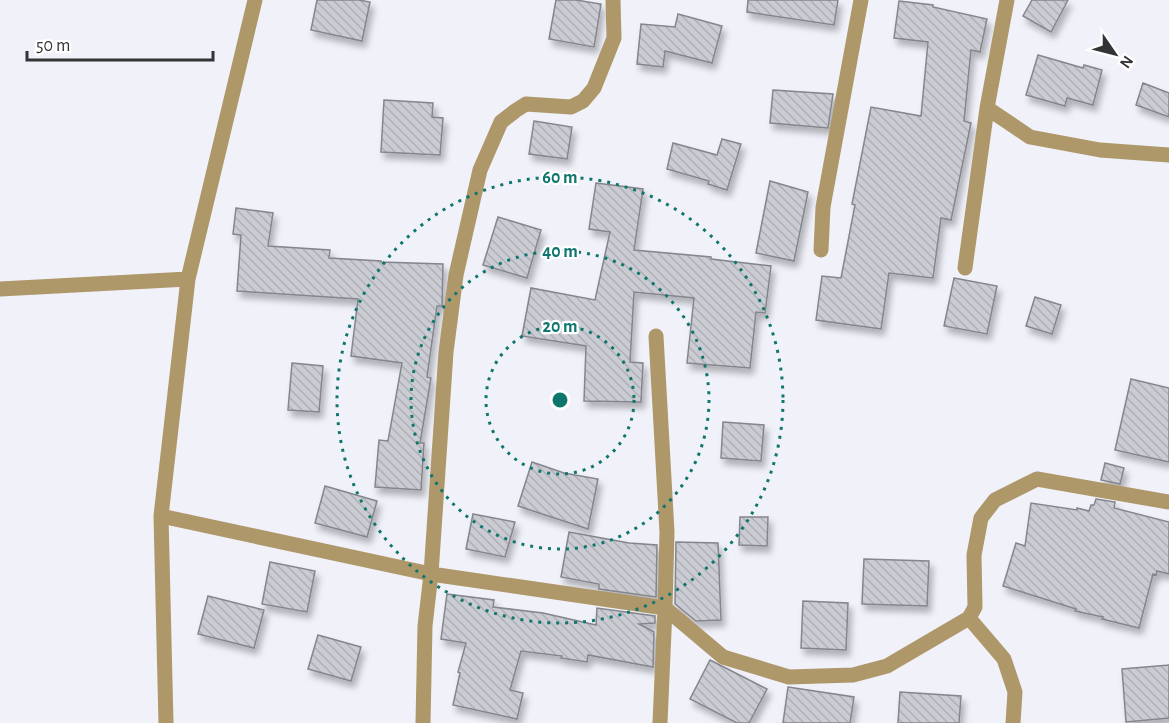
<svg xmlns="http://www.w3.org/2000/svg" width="1169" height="723" viewBox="0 0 1169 723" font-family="'Alegreya Sans',sans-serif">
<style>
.building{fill:url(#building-back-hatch);stroke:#85868d;stroke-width:1.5;filter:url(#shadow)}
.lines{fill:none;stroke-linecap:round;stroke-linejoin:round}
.minor{stroke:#ae9769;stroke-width:15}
.ring{fill:none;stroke:#0f766e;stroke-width:3;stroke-dasharray:3 6}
.centre{fill:#0f766e;stroke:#fff;stroke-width:3}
.ring-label{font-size:18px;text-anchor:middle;font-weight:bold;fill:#0f766e;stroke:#fff;stroke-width:4.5;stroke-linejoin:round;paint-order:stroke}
</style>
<defs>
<pattern id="building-back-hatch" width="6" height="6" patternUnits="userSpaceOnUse" patternTransform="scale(1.5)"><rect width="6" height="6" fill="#cbccd3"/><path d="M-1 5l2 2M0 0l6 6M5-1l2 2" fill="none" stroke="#afb0b6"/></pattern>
<filter id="shadow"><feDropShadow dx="3.5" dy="6" stdDeviation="3" flood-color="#0004"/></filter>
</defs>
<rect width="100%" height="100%" fill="#f0f1f9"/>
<path class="building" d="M 317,0 L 359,0 L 370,2 L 362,41 L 311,30 Z
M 556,0 L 576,0 L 601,4 L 594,47 L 549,39 Z
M 748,0 L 838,0 L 834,25 L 747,12 Z
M 1032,0 L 1068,0 L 1051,32 L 1023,16 Z
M 899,1 L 933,5 L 933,7 L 987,19 L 980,52 L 971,50 L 964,121 L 971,123 L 951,220 L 941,218 L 933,278 L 889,273 L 881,329 L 816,320 L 822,276 L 841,278 L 855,205 L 852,204 L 871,107 L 921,116 L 928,42 L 894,38 Z
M 678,14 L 722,26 L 712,63 L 665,51 L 663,67 L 637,64 L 641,24 L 675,27 Z
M 1038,55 L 1083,68 L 1084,65 L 1102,70 L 1093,105 L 1067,98 L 1065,106 L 1026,95 Z
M 1143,83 L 1169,93 L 1169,117 L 1136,105 Z
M 773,90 L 833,94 L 828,128 L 770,123 Z
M 384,100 L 433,103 L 432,117 L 443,118 L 440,155 L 381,152 Z
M 534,121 L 572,127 L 567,159 L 529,154 Z
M 722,139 L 741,144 L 727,190 L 708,184 L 709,181 L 667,169 L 673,143 L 717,155 Z
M 770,181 L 808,192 L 794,261 L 756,253 Z
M 596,183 L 643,189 L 634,250 L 711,257 L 711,259 L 771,266 L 765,313 L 756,312 L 750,368 L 687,363 L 694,298 L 634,292 L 630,362 L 643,363 L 641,402 L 584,401 L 586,346 L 522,336 L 531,288 L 595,300 L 610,232 L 589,229 Z
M 236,208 L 273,213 L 268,246 L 330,250 L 329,258 L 381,261 L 381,262 L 443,264 L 442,306 L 437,306 L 427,377 L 431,378 L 420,443 L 424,443 L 421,490 L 375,487 L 379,440 L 388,441 L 402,363 L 351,356 L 358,299 L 237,291 L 241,235 L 233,234 Z
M 498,217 L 541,230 L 527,278 L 483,265 Z
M 954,278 L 997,286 L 987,334 L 944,326 Z
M 1035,297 L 1061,305 L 1052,334 L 1026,326 Z
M 292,363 L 323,366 L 319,412 L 288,410 Z
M 1131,379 L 1169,388 L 1169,462 L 1115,450 Z
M 723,422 L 764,425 L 761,461 L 721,458 Z
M 532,462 L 564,473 L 598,479 L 588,529 L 518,506 Z
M 1105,463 L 1124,468 L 1120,484 L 1101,480 Z
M 325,486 L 377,501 L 367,537 L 315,523 Z
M 1096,499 L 1115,502 L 1114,508 L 1169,522 L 1169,574 L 1157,571 L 1156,575 L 1153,574 L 1139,628 L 1102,619 L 1103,617 L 1075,611 L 1076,609 L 1003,586 L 1016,543 L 1025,546 L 1031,503 L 1077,510 L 1077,508 L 1089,511 L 1091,505 L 1094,505 Z
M 473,514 L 515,522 L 505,557 L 466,549 Z
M 740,517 L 768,517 L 767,546 L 739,545 Z
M 569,532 L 629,543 L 657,545 L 656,597 L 599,589 L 599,584 L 561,577 Z
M 676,542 L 718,543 L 721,620 L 696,621 L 675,604 Z
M 864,559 L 929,561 L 927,606 L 862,604 Z
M 270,562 L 315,571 L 307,612 L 262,604 Z
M 447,594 L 494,600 L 493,607 L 543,613 L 596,625 L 597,608 L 655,616 L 655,623 L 639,624 L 654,632 L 653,667 L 588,655 L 587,662 L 561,658 L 562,656 L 521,651 L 510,690 L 523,693 L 517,719 L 453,705 L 460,673 L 458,672 L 466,643 L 441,639 Z
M 208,596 L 264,610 L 254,648 L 198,634 Z
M 803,601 L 848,603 L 846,650 L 801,648 Z
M 318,635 L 361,647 L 351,681 L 308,669 Z
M 710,660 L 767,689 L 749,723 L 737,723 L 690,699 Z
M 1169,665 L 1169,718 L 1126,722 L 1122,669 Z
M 788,687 L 854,697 L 850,723 L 783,723 Z
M 900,692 L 961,696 L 959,723 L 898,723 Z"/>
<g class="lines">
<path class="minor" d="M 1007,0 L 987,108 L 1030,137 L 1100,150 L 1169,155
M 821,250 L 823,207 L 861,0
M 965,268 L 987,108
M 0,289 L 188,279
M 656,336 L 667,532 L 665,608 L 660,723
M 161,516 L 431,574 L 665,608 L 723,657 L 789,677 L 853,675 L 887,666 L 969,618 L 975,607 L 974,555 L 981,518 L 995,500 L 1037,479 L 1169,502
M 969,618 L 1004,659 L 1015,692 L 1013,723
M 166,723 L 161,516 L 188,279 L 255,0
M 423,723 L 425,626 L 431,574 L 446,352 L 456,275 L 480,170 L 501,122 L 515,111 L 526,104 L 571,107 L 583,101 L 594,88 L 614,38 L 613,0"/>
</g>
<g class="ring">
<circle cx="560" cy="400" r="74"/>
<circle cx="560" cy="400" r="149"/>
<circle cx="560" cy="400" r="223"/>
</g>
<circle cx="560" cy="400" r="9" class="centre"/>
<g class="ring-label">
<text x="560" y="183">60 m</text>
<text x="560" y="257">40 m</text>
<text x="560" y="332">20 m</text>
</g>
<g transform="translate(1115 54) rotate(125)" stroke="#ffffff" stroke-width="4.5" paint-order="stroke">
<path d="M0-4.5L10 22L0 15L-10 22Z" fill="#323335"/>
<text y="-9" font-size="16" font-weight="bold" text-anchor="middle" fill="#323335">N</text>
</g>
<path d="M27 51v9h186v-9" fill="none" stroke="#323335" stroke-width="3"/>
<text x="36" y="51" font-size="18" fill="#323335" stroke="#ffffff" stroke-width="4.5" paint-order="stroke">50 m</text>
</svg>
